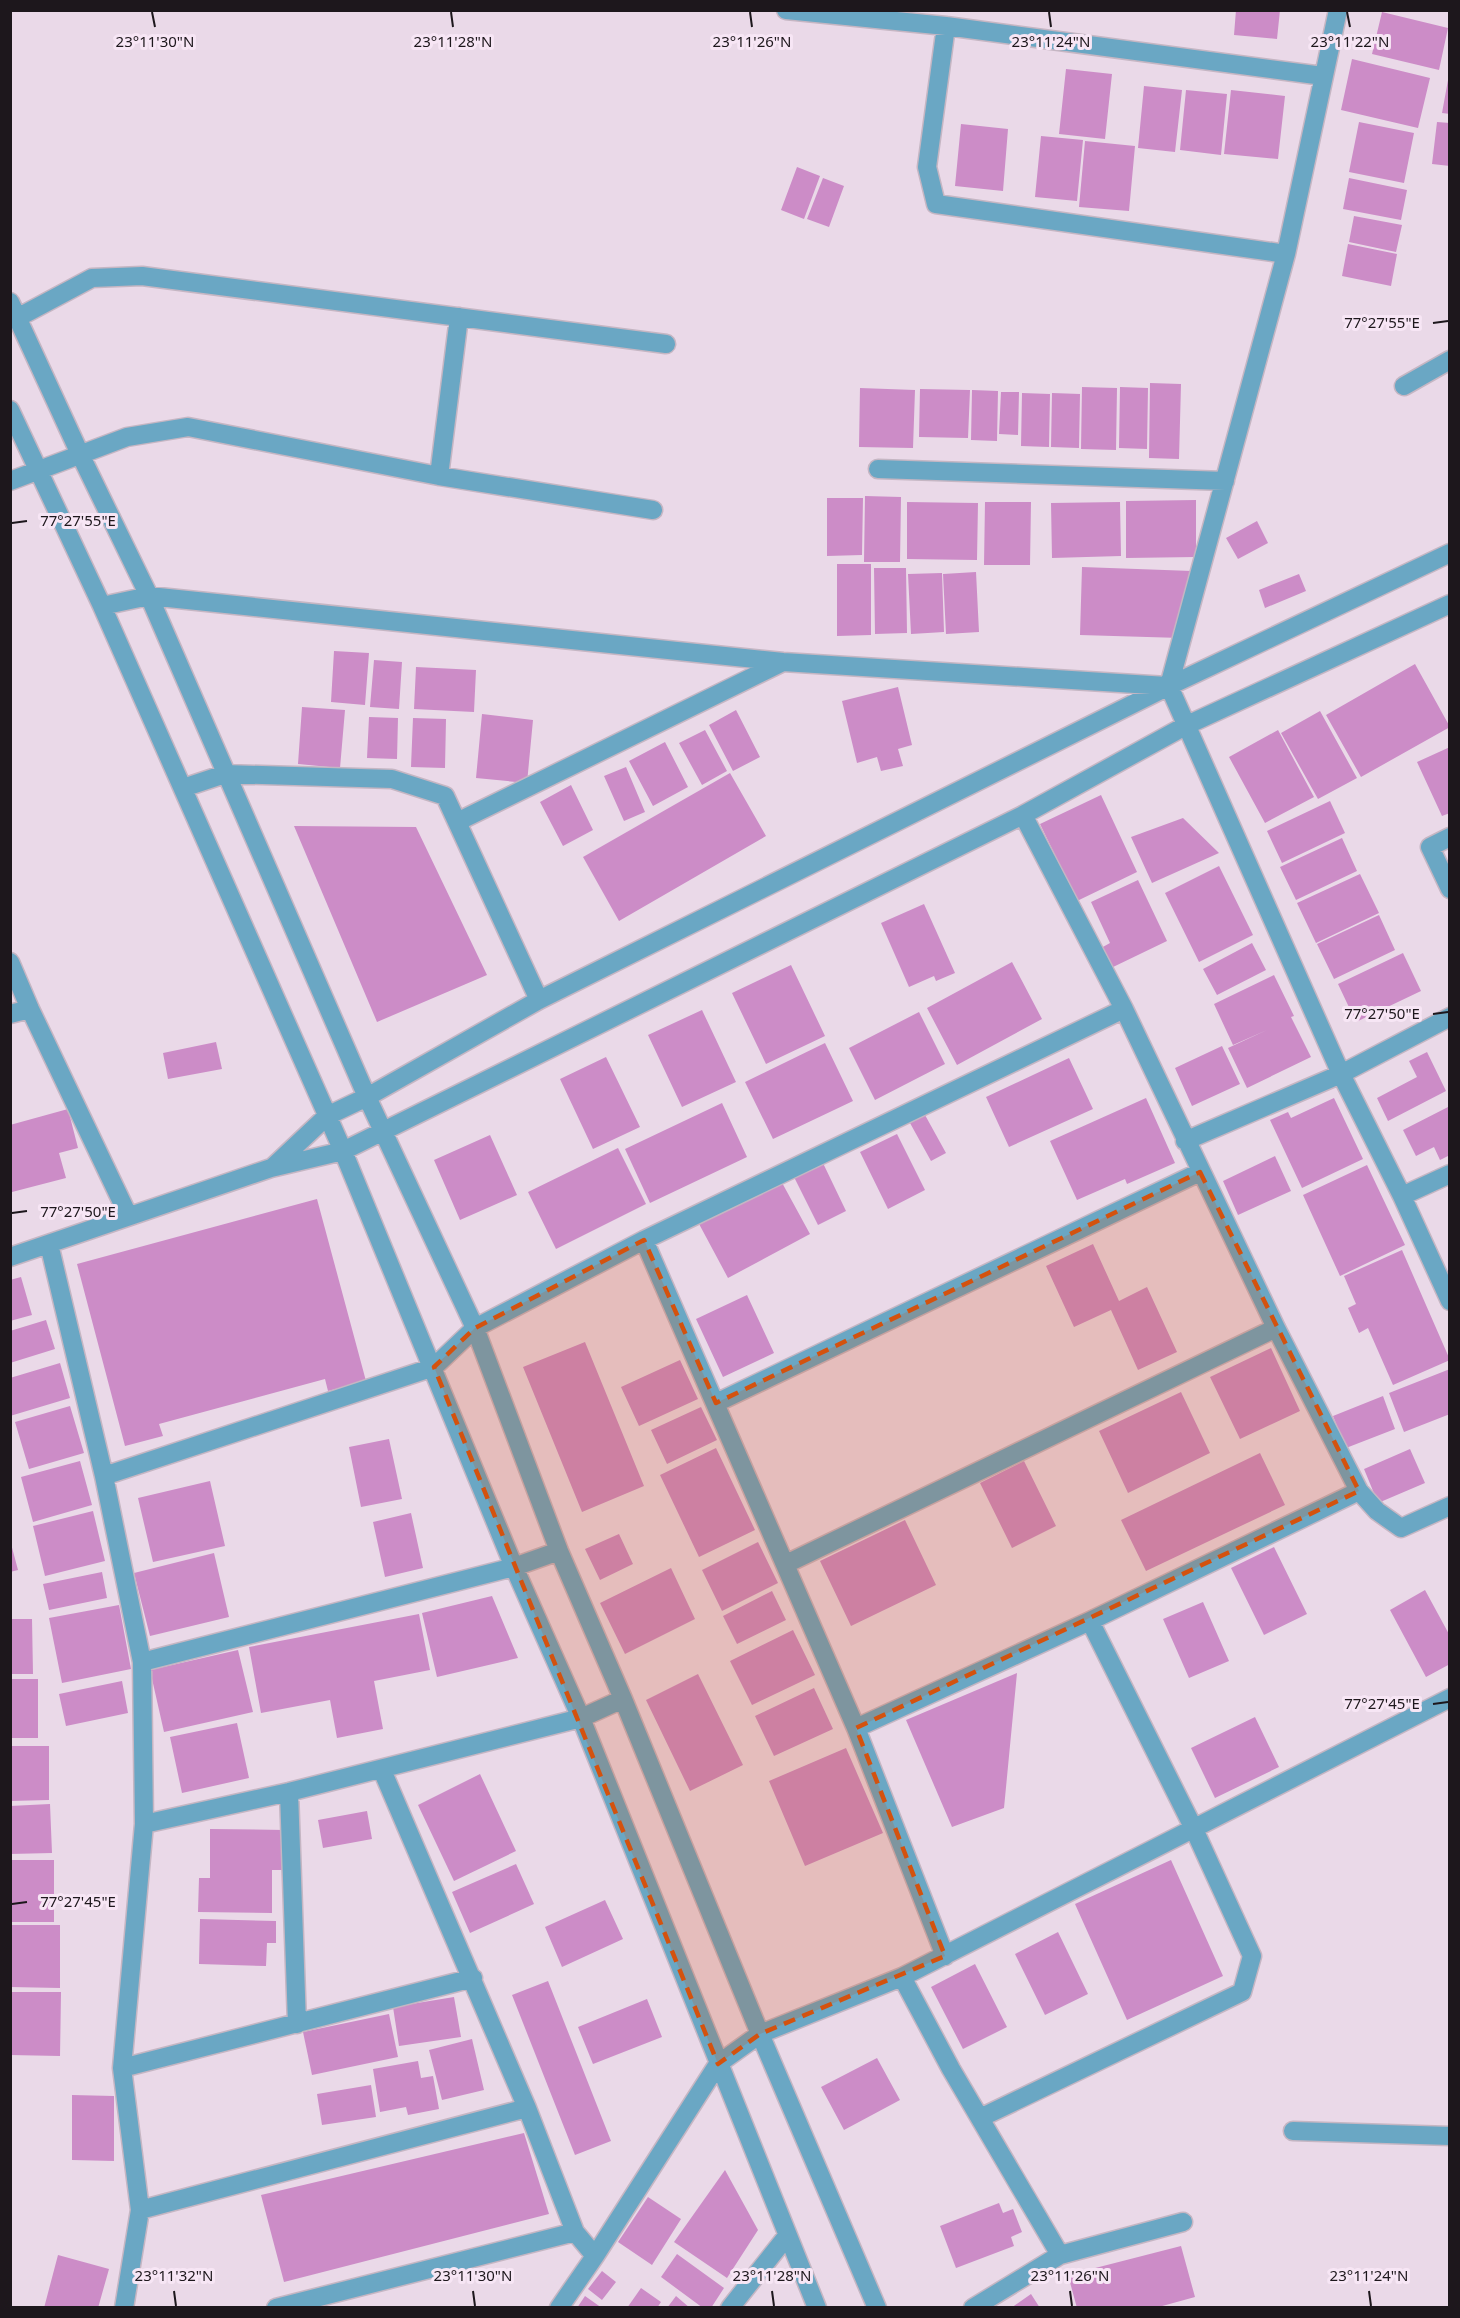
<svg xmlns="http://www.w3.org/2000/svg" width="1460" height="2318" viewBox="0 0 1460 2318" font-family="'Noto Sans',sans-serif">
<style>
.building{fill:#cc8cc7}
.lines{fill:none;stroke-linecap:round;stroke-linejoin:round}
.minor-casing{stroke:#c5b6c3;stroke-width:21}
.minor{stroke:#6aa7c4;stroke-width:18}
.marked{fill:#d4520e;fill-opacity:0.2;stroke:#d4520e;stroke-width:4.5;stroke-dasharray:12 8;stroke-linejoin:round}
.ticks{fill:none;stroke:#1d171c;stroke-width:2}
.ticks-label{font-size:15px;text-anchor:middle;fill:#1d171c;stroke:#f7e6f5;stroke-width:6;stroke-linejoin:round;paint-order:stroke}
</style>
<rect width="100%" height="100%" fill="#ead9e8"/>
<path class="building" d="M 1236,10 L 1280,10 L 1277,39 L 1234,35 Z
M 1382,12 L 1448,28 L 1439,70 L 1372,54 Z
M 1352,59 L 1430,78 L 1418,128 L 1341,110 Z
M 1066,69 L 1112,74 L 1105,139 L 1059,134 Z
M 1448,80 L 1450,80 L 1450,114 L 1442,113 Z
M 1144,86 L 1182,90 L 1175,152 L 1138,148 Z
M 1186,90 L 1227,94 L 1221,155 L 1180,150 Z
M 1231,90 L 1285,96 L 1278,159 L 1224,154 Z
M 1359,122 L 1414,133 L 1404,183 L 1349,172 Z
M 1437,122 L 1450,123 L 1450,166 L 1432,164 Z
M 961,124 L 1008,129 L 1003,191 L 955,186 Z
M 1041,136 L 1083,140 L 1077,201 L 1035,197 Z
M 1085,141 L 1135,146 L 1129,211 L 1079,207 Z
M 797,167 L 820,176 L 804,219 L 781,210 Z
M 823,178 L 844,186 L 829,227 L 807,219 Z
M 1349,178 L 1407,190 L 1401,220 L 1343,209 Z
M 1354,216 L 1402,225 L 1396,252 L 1349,242 Z
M 1348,244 L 1397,254 L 1391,286 L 1342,276 Z
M 1150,383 L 1181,384 L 1179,459 L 1149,458 Z
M 1082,387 L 1117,388 L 1116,450 L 1081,449 Z
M 1120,387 L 1148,388 L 1147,449 L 1119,448 Z
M 860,388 L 915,390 L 913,448 L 859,447 Z
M 920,389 L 970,390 L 968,438 L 919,437 Z
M 972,390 L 998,391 L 997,441 L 971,440 Z
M 1001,392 L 1019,392 L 1018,435 L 999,434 Z
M 1022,393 L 1050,394 L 1049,447 L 1021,446 Z
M 1052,393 L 1080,394 L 1079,448 L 1051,447 Z
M 865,496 L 901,497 L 900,562 L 864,562 Z
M 827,498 L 863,498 L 862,555 L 827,556 Z
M 1196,500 L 1196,557 L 1126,558 L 1126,501 Z
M 907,502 L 978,503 L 977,560 L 907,559 Z
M 985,502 L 1031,502 L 1030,565 L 984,565 Z
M 1120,502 L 1121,556 L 1052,558 L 1051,503 Z
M 1257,521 L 1268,543 L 1238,559 L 1226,538 Z
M 837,564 L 871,564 L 871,635 L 837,636 Z
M 1082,567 L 1192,571 L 1181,638 L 1080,635 Z
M 874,568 L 906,568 L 907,633 L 875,634 Z
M 976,572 L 979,632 L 946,634 L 943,574 Z
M 942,573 L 944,632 L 911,634 L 908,574 Z
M 1299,574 L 1306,591 L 1265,608 L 1259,590 Z
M 334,651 L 369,653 L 365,705 L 331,702 Z
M 374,660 L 402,662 L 399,709 L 370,707 Z
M 1415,664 L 1450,727 L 1361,777 L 1326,715 Z
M 416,667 L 476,670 L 474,712 L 414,709 Z
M 898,687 L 912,745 L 898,749 L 903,766 L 881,771 L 877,757 L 857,763 L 842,701 Z
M 302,707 L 345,710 L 340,768 L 298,764 Z
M 736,710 L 760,757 L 733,771 L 709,725 Z
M 1320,711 L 1357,778 L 1318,799 L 1281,733 Z
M 482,714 L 533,720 L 527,783 L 476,778 Z
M 369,717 L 398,718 L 397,759 L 367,758 Z
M 413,718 L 446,719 L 445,768 L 411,767 Z
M 705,730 L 727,771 L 702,785 L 679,743 Z
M 1278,730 L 1314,797 L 1265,823 L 1229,757 Z
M 665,742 L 688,787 L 653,806 L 629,761 Z
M 1450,747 L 1450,813 L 1442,816 L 1417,762 Z
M 626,767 L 645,812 L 624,821 L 604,776 Z
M 730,773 L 766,836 L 619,921 L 583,857 Z
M 571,785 L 593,830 L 563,846 L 540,802 Z
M 1101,795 L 1137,872 L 1077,901 L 1040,824 Z
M 1330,801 L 1345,833 L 1282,863 L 1267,831 Z
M 1183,818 L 1219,853 L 1152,883 L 1131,837 Z
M 294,826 L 416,827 L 487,975 L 377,1022 Z
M 1342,838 L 1357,871 L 1296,900 L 1280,867 Z
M 1219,866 L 1253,935 L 1199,962 L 1165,893 Z
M 1360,874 L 1379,913 L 1316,943 L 1297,903 Z
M 1138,880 L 1167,941 L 1111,968 L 1101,948 L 1110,943 L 1091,902 Z
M 924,904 L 955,973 L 936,981 L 934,976 L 909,987 L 881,923 Z
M 1379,915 L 1395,950 L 1334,979 L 1317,944 Z
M 1252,943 L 1266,970 L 1217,995 L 1203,969 Z
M 1403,953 L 1421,991 L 1356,1022 L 1338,984 Z
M 1012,962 L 1042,1019 L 957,1065 L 927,1008 Z
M 791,965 L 825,1036 L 766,1064 L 732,993 Z
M 1274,975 L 1294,1016 L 1291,1017 L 1311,1057 L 1247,1088 L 1228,1048 L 1267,1030 L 1233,1045 L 1214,1004 Z
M 702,1010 L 736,1082 L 682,1107 L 648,1035 Z
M 919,1012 L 945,1064 L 875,1100 L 849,1048 Z
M 216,1042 L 222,1069 L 168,1079 L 163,1053 Z
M 825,1043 L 853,1101 L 773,1139 L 745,1082 Z
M 1222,1046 L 1240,1084 L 1192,1106 L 1175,1068 Z
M 1427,1052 L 1446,1091 L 1388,1121 L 1377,1098 L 1417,1077 L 1409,1061 Z
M 606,1057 L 640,1127 L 593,1149 L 560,1079 Z
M 1069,1058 L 1093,1109 L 1009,1147 L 986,1097 Z
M 1146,1098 L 1175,1163 L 1127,1184 L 1125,1179 L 1077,1200 L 1050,1141 Z
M 1334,1098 L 1363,1159 L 1302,1188 L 1270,1120 L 1288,1112 L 1291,1118 Z
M 722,1103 L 747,1157 L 650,1203 L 625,1149 Z
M 1450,1106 L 1450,1155 L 1440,1160 L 1434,1147 L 1416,1156 L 1403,1130 Z
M 68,1109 L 78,1148 L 59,1153 L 66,1178 L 12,1192 L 10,1125 Z
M 925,1115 L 946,1153 L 931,1161 L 910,1123 Z
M 897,1134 L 925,1190 L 888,1209 L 860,1152 Z
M 490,1135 L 517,1195 L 460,1220 L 434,1160 Z
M 618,1148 L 646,1204 L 556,1249 L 528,1192 Z
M 1275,1156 L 1291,1191 L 1238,1215 L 1223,1181 Z
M 822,1161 L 846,1211 L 818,1225 L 793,1175 Z
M 1367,1165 L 1405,1245 L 1340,1276 L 1303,1195 Z
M 780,1179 L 810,1234 L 728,1278 L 698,1222 Z
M 317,1199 L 366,1381 L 328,1391 L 325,1379 L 159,1424 L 163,1436 L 125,1446 L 77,1264 Z
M 1093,1244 L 1119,1301 L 1147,1287 L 1177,1352 L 1138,1370 L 1111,1310 L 1074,1327 L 1046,1266 Z
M 1402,1250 L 1450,1360 L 1393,1385 L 1368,1328 L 1359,1333 L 1348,1308 L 1356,1304 L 1344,1276 Z
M 21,1277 L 32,1315 L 10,1321 L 10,1280 Z
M 747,1295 L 774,1353 L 723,1377 L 696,1319 Z
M 46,1320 L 55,1349 L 10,1363 L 10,1331 Z
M 585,1342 L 644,1486 L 582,1512 L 523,1367 Z
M 1271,1348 L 1300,1411 L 1240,1439 L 1210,1377 Z
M 680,1360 L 698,1399 L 639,1426 L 621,1387 Z
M 60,1363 L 70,1398 L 10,1416 L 10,1378 Z
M 1450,1369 L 1450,1414 L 1404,1432 L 1389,1393 Z
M 1181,1392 L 1210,1453 L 1128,1493 L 1099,1431 Z
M 1383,1396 L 1395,1429 L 1346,1448 L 1333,1416 Z
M 70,1406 L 84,1453 L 29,1469 L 15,1422 Z
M 701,1407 L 717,1440 L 667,1464 L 651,1430 Z
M 389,1439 L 402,1499 L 361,1507 L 349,1447 Z
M 716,1448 L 755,1530 L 699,1557 L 660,1475 Z
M 1410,1449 L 1425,1483 L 1378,1503 L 1364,1469 Z
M 1260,1453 L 1285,1505 L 1146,1571 L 1121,1520 Z
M 80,1461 L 92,1505 L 33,1522 L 21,1477 Z
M 1024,1461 L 1056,1526 L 1012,1548 L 980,1483 Z
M 210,1481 L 225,1546 L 153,1562 L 138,1498 Z
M 93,1511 L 105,1561 L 45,1576 L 33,1526 Z
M 411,1513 L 423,1568 L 385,1577 L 373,1522 Z
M 905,1520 L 936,1585 L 851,1626 L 820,1561 Z
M 619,1534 L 633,1564 L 600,1580 L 585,1549 Z
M 10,1540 L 18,1570 L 10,1572 Z
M 758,1542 L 778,1583 L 722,1611 L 702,1570 Z
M 1274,1547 L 1307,1614 L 1264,1635 L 1231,1568 Z
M 214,1553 L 229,1617 L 150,1636 L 134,1573 Z
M 671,1568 L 695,1619 L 625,1654 L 600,1603 Z
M 102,1572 L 107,1598 L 49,1610 L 43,1584 Z
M 1425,1590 L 1450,1636 L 1450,1664 L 1426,1677 L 1390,1610 Z
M 772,1591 L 786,1620 L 737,1644 L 723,1616 Z
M 492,1596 L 518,1658 L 437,1677 L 422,1613 Z
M 1203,1602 L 1229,1661 L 1189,1678 L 1163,1619 Z
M 119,1605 L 131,1669 L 62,1683 L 49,1618 Z
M 419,1614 L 430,1670 L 374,1681 L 383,1729 L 337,1738 L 330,1700 L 261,1713 L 249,1647 Z
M 10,1619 L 32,1619 L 33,1674 L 10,1674 Z
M 793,1630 L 815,1675 L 752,1705 L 730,1661 Z
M 238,1650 L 253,1712 L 164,1732 L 150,1670 Z
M 1017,1673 L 1004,1808 L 952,1827 L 906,1720 Z
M 698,1674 L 743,1765 L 690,1791 L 646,1700 Z
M 10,1679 L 38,1679 L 38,1738 L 10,1738 Z
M 122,1681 L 128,1713 L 66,1726 L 59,1694 Z
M 814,1688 L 833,1729 L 774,1756 L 755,1716 Z
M 1255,1717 L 1279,1767 L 1215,1798 L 1191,1748 Z
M 237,1723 L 249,1778 L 182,1793 L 170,1737 Z
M 10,1746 L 49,1746 L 49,1800 L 10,1801 Z
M 846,1748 L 883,1833 L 805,1866 L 769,1781 Z
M 480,1774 L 516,1851 L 454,1881 L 418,1805 Z
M 50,1804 L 52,1853 L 10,1854 L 10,1806 Z
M 367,1811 L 372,1839 L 323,1848 L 318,1820 Z
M 210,1829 L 285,1830 L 284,1870 L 272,1870 L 272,1913 L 198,1912 L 199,1878 L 210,1878 Z
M 10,1860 L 54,1860 L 54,1922 L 10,1922 Z
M 1171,1860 L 1223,1976 L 1127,2020 L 1075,1904 Z
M 516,1864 L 534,1904 L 470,1933 L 452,1892 Z
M 605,1900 L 623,1939 L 562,1967 L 545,1927 Z
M 200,1919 L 276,1921 L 276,1943 L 267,1943 L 266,1966 L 199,1964 Z
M 10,1925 L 60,1925 L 60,1988 L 10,1987 Z
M 1058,1932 L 1088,1994 L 1045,2015 L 1015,1954 Z
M 975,1964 L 1007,2027 L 963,2049 L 931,1987 Z
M 548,1981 L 611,2141 L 575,2155 L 512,1995 Z
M 10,1992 L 61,1992 L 60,2056 L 10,2055 Z
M 454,1997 L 461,2037 L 399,2046 L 393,2007 Z
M 647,1999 L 662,2037 L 593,2064 L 578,2027 Z
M 389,2014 L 398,2057 L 312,2075 L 303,2032 Z
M 472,2039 L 484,2090 L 442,2100 L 429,2050 Z
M 877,2058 L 900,2100 L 844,2130 L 821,2087 Z
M 418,2061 L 421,2078 L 433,2076 L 439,2109 L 408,2115 L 406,2107 L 380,2112 L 373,2069 Z
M 371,2085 L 376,2117 L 322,2125 L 317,2094 Z
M 72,2095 L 114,2096 L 114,2161 L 72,2160 Z
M 524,2133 L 549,2214 L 284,2282 L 261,2195 Z
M 725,2170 L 758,2230 L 727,2278 L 674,2242 Z
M 648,2197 L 681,2219 L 652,2265 L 618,2242 Z
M 999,2203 L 1003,2213 L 1013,2209 L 1022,2232 L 1011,2237 L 1014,2246 L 956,2268 L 940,2226 Z
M 1181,2246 L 1195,2297 L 1155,2308 L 1077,2308 L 1068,2275 Z
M 677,2254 L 724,2288 L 711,2308 L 703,2308 L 661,2277 Z
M 58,2255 L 109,2269 L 98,2308 L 44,2308 Z
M 602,2271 L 616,2282 L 602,2300 L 588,2289 Z
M 641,2288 L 661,2302 L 657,2308 L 627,2308 Z
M 1031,2294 L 1040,2308 L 1011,2308 Z
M 585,2296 L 602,2308 L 577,2308 Z
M 676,2296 L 690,2308 L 667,2308 Z"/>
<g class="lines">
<defs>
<path id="minor" d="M 786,10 L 946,26 L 1323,76
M 1338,10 L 1286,254 L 1169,686 L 1341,1074 L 1402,1196 L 1450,1301
M 946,26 L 927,167 L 936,204 L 1286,254
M 10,302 L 80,454 L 149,596 L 367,1097 L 475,1328 L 559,1551 L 623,1699 L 760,2034 L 877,2308
M 17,318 L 92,278 L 142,276 L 666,344
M 1404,386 L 1450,360
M 10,410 L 102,606 L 343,1151 L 514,1567 L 581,1718 L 817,2308
M 878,469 L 1225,481
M 439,476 L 459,317
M 10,481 L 127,437 L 188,427 L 439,476 L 653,510
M 102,606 L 149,596 L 783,662 L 1167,686
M 183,788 L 225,774 L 392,779 L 445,796 L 539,1000
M 1023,815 L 1124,1009 L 1276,1328 L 1359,1491 L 1377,1511 L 1401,1528 L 1450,1506
M 457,822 L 783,662
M 1450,837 L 1430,847 L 1450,889
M 10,962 L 30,1009 L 128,1215
M 10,1014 L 30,1009
M 1185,1141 L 1341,1074 L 1450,1017
M 273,1167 L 327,1116 L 367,1097 L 539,1000 L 1169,686 L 1450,553
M 1402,1196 L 1450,1174
M 644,1240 L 856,1728 L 945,1956
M 49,1244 L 104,1476 L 142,1662 L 144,1824 L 122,2068 L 140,2210 L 124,2308
M 10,1257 L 271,1168 L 343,1151 L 1023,815 L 1185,726 L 1450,604
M 716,1403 L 1200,1172
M 104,1476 L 434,1367 L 475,1328 L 644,1240 L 1124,1009
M 786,1564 L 1276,1328
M 142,1662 L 514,1567 L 559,1551
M 856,1728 L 1090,1621 L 1359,1491
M 382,1770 L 527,2108 L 575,2232 L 595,2256
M 289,1792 L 297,2024
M 144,1824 L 289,1792 L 581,1718 L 623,1699
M 902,1977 L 951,2069 L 1060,2255
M 122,2068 L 473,1978
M 980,2118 L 1242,1992 L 1252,1956 L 1193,1827 L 1090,1621
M 1293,2131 L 1450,2136
M 140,2210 L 527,2108
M 276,2308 L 575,2232
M 559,2308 L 595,2256 L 718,2064 L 760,2034 L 902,1977 L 1450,1698
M 730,2308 L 787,2236
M 973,2308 L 1060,2255 L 1183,2222"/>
</defs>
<use href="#minor" class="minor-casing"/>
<use href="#minor" class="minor"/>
</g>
<path class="marked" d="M 1200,1172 L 1359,1491 L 856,1728 L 945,1956 L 760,2034 L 718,2064 L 434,1367 L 475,1328 L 644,1240 L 716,1403 Z"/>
<path class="ticks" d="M 152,12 L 155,27M 451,12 L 453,27M 750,12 L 752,27M 1049,12 L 1051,27M 1347,12 L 1350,27M 1433,323 L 1448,321M 12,523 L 27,521M 1433,1014 L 1448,1012M 12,1213 L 27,1211M 1433,1704 L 1448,1702M 12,1904 L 27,1902M 174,2291 L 176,2306M 473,2291 L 475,2306M 772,2291 L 774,2306M 1070,2291 L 1072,2306M 1369,2291 L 1371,2306"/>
<g class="ticks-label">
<text x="155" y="47">23°11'30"N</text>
<text x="453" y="47">23°11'28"N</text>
<text x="752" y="47">23°11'26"N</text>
<text x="1051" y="47">23°11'24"N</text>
<text x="1350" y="47">23°11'22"N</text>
<text x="1382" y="328">77°27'55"E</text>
<text x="78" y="526">77°27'55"E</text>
<text x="1382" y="1019">77°27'50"E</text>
<text x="78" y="1217">77°27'50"E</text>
<text x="1382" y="1709">77°27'45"E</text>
<text x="78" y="1907">77°27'45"E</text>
<text x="174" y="2281">23°11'32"N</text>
<text x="473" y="2281">23°11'30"N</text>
<text x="772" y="2281">23°11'28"N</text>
<text x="1070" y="2281">23°11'26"N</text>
<text x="1369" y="2281">23°11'24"N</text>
</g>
<rect width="1460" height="2318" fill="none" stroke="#1d171c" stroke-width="24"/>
</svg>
